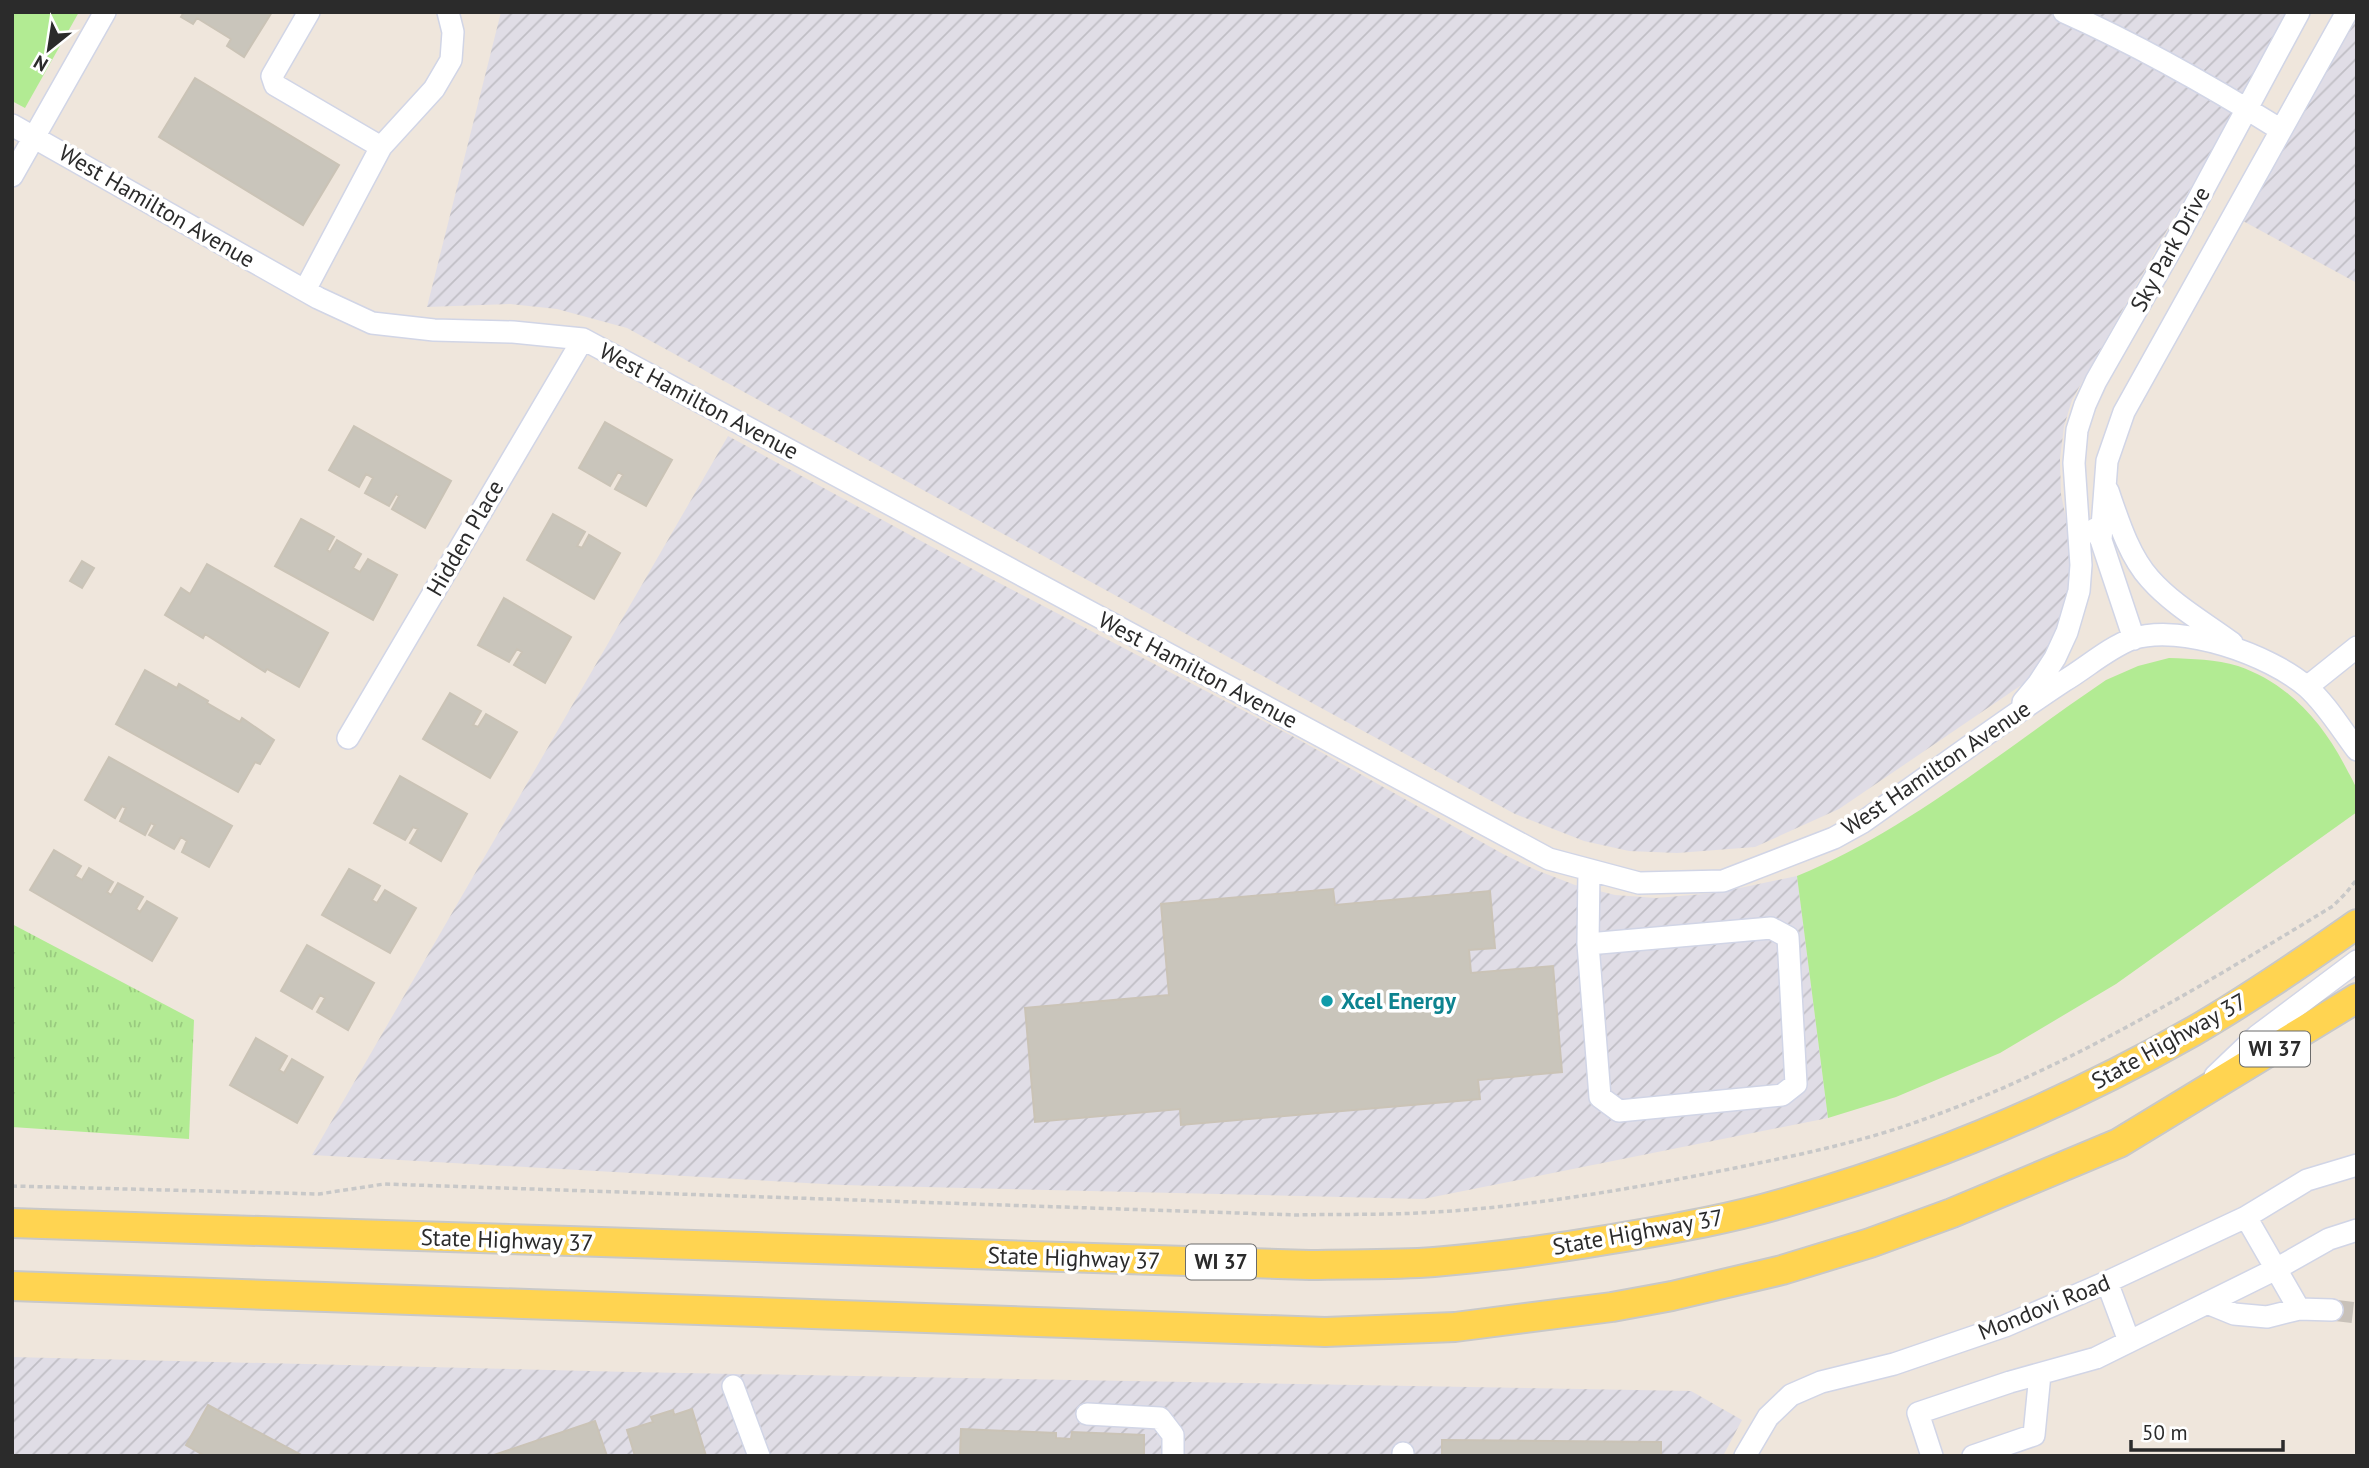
<svg xmlns="http://www.w3.org/2000/svg" width="2369" height="1468" viewBox="0 0 2369 1468" font-family="'PT Sans',sans-serif">
<style>
.industrial{fill:url(#industrial-furrows)}
.grass{fill:url(#grass-tufts)}
.park{fill:#b2eb93}
.building{fill:#c9c5bb;stroke:#cac3b6;stroke-width:2}
.lines{fill:none;stroke-linecap:round;stroke-linejoin:round}
.minor-tunnel{stroke:#c8c1b9;stroke-width:21;stroke-dasharray:21 10;stroke-linecap:butt}
.minor-casing{stroke:#d1d5e6;stroke-width:24}
.major-casing{stroke:#c8c8c8;stroke-width:32}
.path{stroke:#c8c8c8;stroke-width:3.5;stroke-dasharray:5 3.5;stroke-linecap:butt}
.minor{stroke:#fff;stroke-width:21}
.major{stroke:#ffd451;stroke-width:28}
.culture-dot{fill:#0f9aa8;stroke:#fff;stroke-width:2.5}
.labels{text-anchor:middle;stroke-width:7;stroke-linejoin:round;paint-order:stroke}
.shield{fill:#fff;stroke:#6b6b6b;stroke-width:2}
.shield-label{font-size:21px;font-weight:bold;fill:#2b2b2b}
.street-label{font-size:23px;fill:#2b2b2b;stroke:#fff}
.culture-label{font-size:23px;font-weight:bold;fill:#0d838f;stroke:#fff;text-anchor:start}
</style>
<defs>
<pattern id="industrial-furrows" width="10" height="10" patternUnits="userSpaceOnUse" patternTransform="scale(1.75)"><rect width="10" height="10" fill="#e0dde6"/><path d="M-1 1l2-2M0 10L10 0M9 11l2-2" fill="none" stroke="#c0bec5"/></pattern>
<pattern id="grass-tufts" width="24" height="20" patternUnits="userSpaceOnUse" patternTransform="scale(1.75)"><rect width="24" height="20" fill="#b2eb93"/><path d="M3 7l-1-3M5 7V3M7 7l1-3M15 17l-1-3M17 17v-4M19 17l1-3" fill="none" stroke="#99ca7f"/></pattern>
</defs>
<rect width="100%" height="100%" fill="#efe6dc"/>
<path class="industrial" d="M 501,12 L 2289,12 L 2072,400 L 2064,426 L 2060,459 L 2061,494 L 2073,553 L 2073,591 L 2045,658 L 2023,684 L 1839,809 L 1755,847 L 1677,853 L 1629,851 L 1584,841 L 1515,814 L 627,328 L 557,309 L 510,304 L 427,307 Z
M 2357,17 L 2357,283 L 2243,221 Z
M 728,436 L 980,573 L 1294,737 L 1503,854 L 1536,870 L 1575,885 L 1615,895 L 1656,898 L 1716,893 L 1797,876 L 1828,1118 L 1423,1199 L 842,1185 L 312,1155 Z
M 12,1357 L 630,1372 L 1691,1391 L 1742,1420 L 1723,1456 L 12,1456 Z"/>
<path class="grass" d="M 12,924 L 194,1020 L 189,1139 L 12,1127 Z"/>
<path class="park" d="M 12,12 L 79,12 L 25,108 L 12,101 Z
M 2169,658 C 2192,659 2216,659 2238,666 C 2288,683 2322,722 2345,766 C 2349,774 2355,783 2357,791 C 2358,797 2357,805 2357,812 L 2116,984 L 2000,1053 L 1896,1097 L 1828,1118 L 1797,876 C 1907,831 2007,747 2106,680 L 2138,666 Z"/>
<path class="building" d="M 184,12 L 272,12 L 244,57 L 227,46 L 231,39 L 197,18 L 193,24 L 181,17 Z
M 195,78 L 339,165 L 303,225 L 159,137 Z
M 605,422 L 672,460 L 646,506 L 615,489 L 623,475 L 618,472 L 610,486 L 579,468 Z
M 354,426 L 451,481 L 425,528 L 392,509 L 399,496 L 396,494 L 389,506 L 365,493 L 373,478 L 366,474 L 359,487 L 329,470 Z
M 553,514 L 585,532 L 577,546 L 582,548 L 589,535 L 620,553 L 594,599 L 527,560 Z
M 301,519 L 334,537 L 327,550 L 330,552 L 337,540 L 361,554 L 353,568 L 360,572 L 368,559 L 397,575 L 373,620 L 275,566 Z
M 82,561 L 94,568 L 82,588 L 70,581 Z
M 207,564 L 328,633 L 299,687 L 267,669 L 265,672 L 205,634 L 203,638 L 165,615 L 181,588 L 190,594 Z
M 504,598 L 571,637 L 545,683 L 514,665 L 522,652 L 517,649 L 509,662 L 478,645 Z
M 145,670 L 177,688 L 179,684 L 208,701 L 207,703 L 240,722 L 242,718 L 274,740 L 260,764 L 255,762 L 238,792 L 116,724 Z
M 450,693 L 481,711 L 473,725 L 478,727 L 486,714 L 517,732 L 490,778 L 423,739 Z
M 109,757 L 232,826 L 209,867 L 182,852 L 187,841 L 181,837 L 174,849 L 149,835 L 155,825 L 151,823 L 145,835 L 120,821 L 126,808 L 122,806 L 115,818 L 85,800 Z
M 400,776 L 467,814 L 441,861 L 410,843 L 418,829 L 413,827 L 405,840 L 374,823 Z
M 54,850 L 81,866 L 75,876 L 82,880 L 89,868 L 113,882 L 107,892 L 111,895 L 118,883 L 143,897 L 136,909 L 140,912 L 147,901 L 177,918 L 152,961 L 30,890 Z
M 349,869 L 380,886 L 372,900 L 377,903 L 385,890 L 416,908 L 390,953 L 322,915 Z
M 1333,889 L 1335,905 L 1490,891 L 1495,948 L 1469,950 L 1471,973 L 1553,966 L 1562,1072 L 1478,1080 L 1480,1099 L 1181,1125 L 1180,1109 L 1035,1122 L 1025,1008 L 1169,995 L 1161,904 Z
M 307,945 L 374,983 L 348,1030 L 317,1012 L 325,998 L 320,995 L 312,1009 L 281,991 Z
M 256,1038 L 287,1056 L 279,1070 L 284,1073 L 292,1059 L 323,1077 L 297,1123 L 230,1085 Z
M 208,1405 L 303,1456 L 205,1456 L 186,1445 Z
M 692,1409 L 706,1456 L 635,1456 L 627,1430 L 653,1422 L 651,1417 L 673,1410 L 674,1415 Z
M 595,1421 L 607,1456 L 491,1456 Z
M 961,1429 L 1056,1433 L 1056,1438 L 1071,1439 L 1072,1432 L 1144,1435 L 1144,1456 L 960,1456 Z
M 1442,1440 L 1661,1442 L 1661,1456 L 1442,1456 Z"/>
<g class="lines">
<path class="minor-tunnel" d="M 2332,1310 L 2357,1313"/>
<defs>
<path id="minor" d="M 309,12 L 272,76 L 275,85 L 381,147
M 2064,12 C 2138,45 2212,87 2281,130
M 12,125 L 318,298 L 372,323 L 434,330 L 513,332 L 583,339 L 1549,859 L 1639,883 L 1723,881 L 1834,838 L 1863,822 C 1930,775 1996,726 2064,681 C 2086,668 2108,648 2132,639 C 2181,623 2270,655 2307,687 C 2327,705 2341,729 2357,750
M 12,176 L 105,12
M 305,290 L 381,147 L 434,89 L 451,60 L 453,32 L 448,12
M 2108,491 C 2118,520 2129,556 2150,579 C 2173,605 2205,623 2232,643
M 2095,529 L 2101,540 L 2134,639
M 2101,540 L 2107,461 L 2124,412 L 2347,12
M 2307,687 L 2357,647
M 2023,702 L 2038,684 L 2055,658 L 2067,632 L 2079,591 L 2081,565 L 2074,463 L 2077,430 L 2085,405 L 2096,381 L 2173,246 L 2299,12
M 348,738 L 583,339
M 1588,944 L 1771,928 L 1788,937 L 1796,1084 L 1782,1095 L 1619,1111 L 1600,1097 L 1588,944 L 1589,870
M 2215,1076 L 2257,1036 L 2357,961
M 2246,1217 L 2276,1269 L 2329,1239 L 2357,1230
M 2107,1282 L 2129,1341
M 2207,1303 L 2234,1314 L 2267,1317 L 2299,1309 L 2332,1310
M 733,1386 L 759,1456
M 1087,1414 L 1160,1418 L 1173,1435 L 1173,1456
M 1403,1456 L 1403,1453
M 1745,1456 L 1768,1417 L 1791,1395 L 1821,1382 L 1894,1364 L 2005,1326 L 2107,1282 L 2246,1217 L 2307,1180 L 2357,1165
M 1932,1456 L 1918,1413 L 2010,1382 L 2096,1358 L 2276,1269 L 2299,1309
M 1973,1456 L 2034,1435 L 2040,1374"/>
<path id="major" d="M 12,1223 L 1310,1265 C 1351,1264 1393,1265 1434,1262 C 1494,1257 1553,1249 1612,1239 C 1673,1229 1735,1218 1794,1200 C 1932,1160 2067,1103 2192,1032 C 2249,999 2303,962 2357,924
M 12,1286 L 1325,1332 L 1455,1327 L 1612,1307 L 1672,1296 L 1782,1270 L 1870,1243 L 1952,1213 L 2119,1143 L 2357,998"/>
</defs>
<use href="#minor" class="minor-casing"/>
<use href="#major" class="major-casing"/>
<path class="path" d="M 12,1186 L 319,1194 L 384,1184 L 1297,1215 C 1337,1214 1378,1215 1418,1213 C 1524,1208 1631,1189 1735,1168 C 1798,1155 1862,1142 1922,1120 C 2069,1068 2201,986 2333,906 L 2346,893 L 2357,879"/>
<use href="#minor" class="minor"/>
<use href="#major" class="major"/>
</g>
<circle class="culture-dot" cx="1327" cy="1001" r="7"/>
<g class="labels">
<g class="shield">
<rect x="2240" y="1031.5" width="70" height="35" rx="5"/>
<rect x="1186" y="1244.5" width="70" height="35" rx="5"/>
</g>
<g class="shield-label">
<text x="2275" y="1056">WI 37</text>
<text x="1221" y="1269">WI 37</text>
</g>
<g class="street-label">
<text transform="translate(157 206) rotate(30)" y="8">West Hamilton Avenue</text>
<text transform="translate(2170 249) rotate(-61)" y="8">Sky Park Drive</text>
<text transform="translate(699 401) rotate(28)" y="8">West Hamilton Avenue</text>
<text transform="translate(465 538) rotate(-60)" y="8">Hidden Place</text>
<text transform="translate(1198 670) rotate(28)" y="8">West Hamilton Avenue</text>
<text transform="translate(1936 768) rotate(-34)" y="8">West Hamilton Avenue</text>
<text transform="translate(2169 1041) rotate(-29)" y="8">State Highway 37</text>
<text transform="translate(1638 1232) rotate(-10)" y="8">State Highway 37</text>
<text transform="translate(507 1240) rotate(2)" y="8">State Highway 37</text>
<text transform="translate(1074 1258) rotate(2)" y="8">State Highway 37</text>
<text transform="translate(2044 1307) rotate(-22)" y="8">Mondovi Road</text>
</g>
<g class="culture-label">
<text x="1341" y="1009">Xcel Energy</text>
</g>
</g>
<rect width="2369" height="1468" fill="none" stroke="#2b2b2b" stroke-width="28"/>
<g transform="translate(49 49) rotate(210)" stroke="#ffffff" stroke-width="5" paint-order="stroke">
<path d="M0-5L12 26L0 18L-12 26Z" fill="#2b2b2b"/>
<text y="-10" font-size="19" font-weight="bold" text-anchor="middle" fill="#2b2b2b">N</text>
</g>
<path d="M2131 1440v10h152v-10" fill="none" stroke="#2b2b2b" stroke-width="3.5"/>
<text x="2142" y="1440" font-size="21" fill="#2b2b2b" stroke="#ffffff" stroke-width="5" paint-order="stroke">50 m</text>
</svg>
